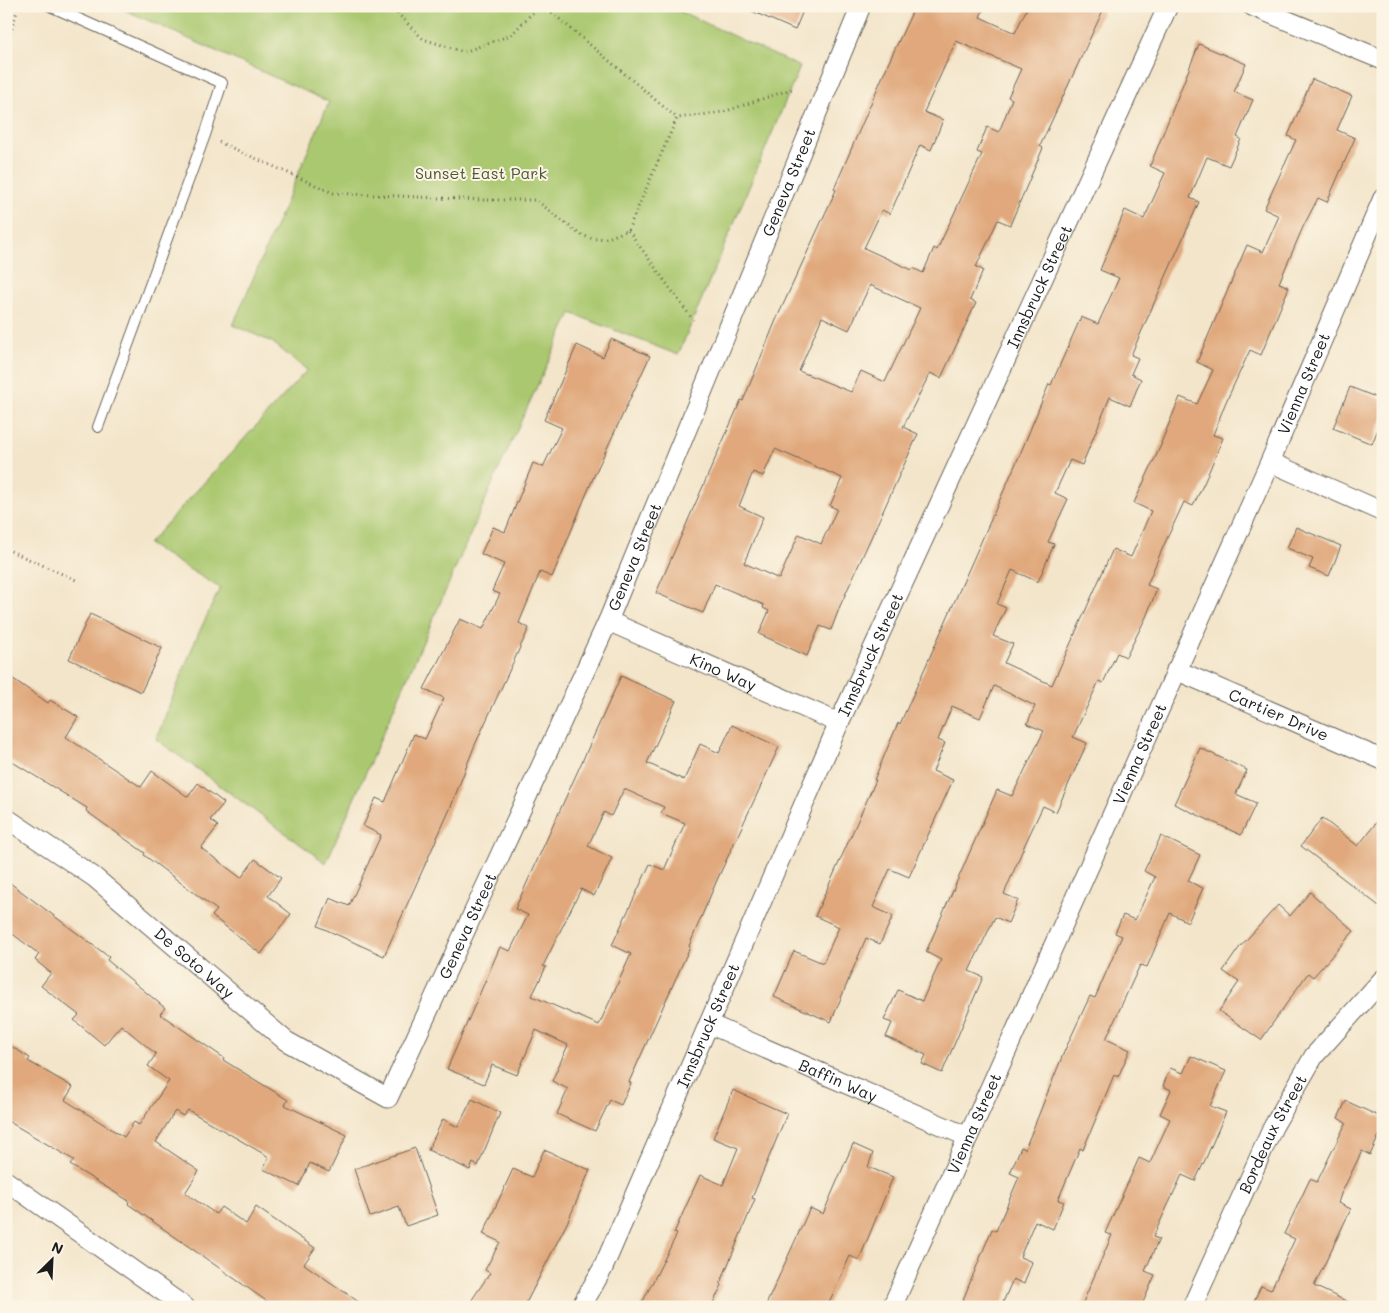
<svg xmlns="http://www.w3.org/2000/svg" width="1389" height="1313" viewBox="0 0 1389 1313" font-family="Mali,sans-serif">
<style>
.green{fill:#aac86f;stroke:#637246}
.building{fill:#e0a87b;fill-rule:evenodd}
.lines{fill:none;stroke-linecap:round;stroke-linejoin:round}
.service-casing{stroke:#676259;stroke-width:12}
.minor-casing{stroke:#676259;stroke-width:21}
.path{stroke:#676259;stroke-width:3;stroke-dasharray:1 4;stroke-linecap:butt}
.service{stroke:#fff;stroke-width:10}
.minor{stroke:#fff;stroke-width:19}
.labels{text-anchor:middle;stroke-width:4;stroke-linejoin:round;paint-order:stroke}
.park-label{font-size:16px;fill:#4e5839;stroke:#fcf5e5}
.street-label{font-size:16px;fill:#1c1c1c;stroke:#fcf5e5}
</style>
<rect width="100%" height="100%" fill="#fcf5e5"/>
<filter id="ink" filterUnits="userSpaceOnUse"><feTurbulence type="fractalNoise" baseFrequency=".02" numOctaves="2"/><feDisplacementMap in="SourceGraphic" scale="10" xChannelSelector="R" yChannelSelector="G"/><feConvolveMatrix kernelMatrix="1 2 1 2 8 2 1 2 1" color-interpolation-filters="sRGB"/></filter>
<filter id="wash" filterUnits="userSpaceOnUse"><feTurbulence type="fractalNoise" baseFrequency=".0096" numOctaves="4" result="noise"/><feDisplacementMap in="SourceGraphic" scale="20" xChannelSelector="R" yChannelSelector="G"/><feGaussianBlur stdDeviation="1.12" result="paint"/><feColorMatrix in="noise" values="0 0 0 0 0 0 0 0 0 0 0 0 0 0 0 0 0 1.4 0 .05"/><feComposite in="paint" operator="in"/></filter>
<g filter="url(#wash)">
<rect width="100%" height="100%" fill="#f3e5ca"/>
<path class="green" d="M 116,6 L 669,6 L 800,67 L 678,355 L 571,313 L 502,462 L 326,863 L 156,739 L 195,641 L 220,588 L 148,544 L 307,370 L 272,342 L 233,325 L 329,102 Z"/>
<g id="blocks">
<path class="building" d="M 740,6 L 805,6 L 795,30 Z
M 915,6 L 985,6 L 980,17 L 1015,33 L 1028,6 L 1105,6 L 1040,146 L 1043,148 L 1010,225 L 998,220 L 976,267 L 983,270 L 970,300 L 976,303 L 941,378 L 930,373 L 903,427 L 918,434 L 840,606 L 831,630 L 820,626 L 807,656 L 759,634 L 769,611 L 763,608 L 764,605 L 715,584 L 703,613 L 656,593 L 741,400 L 743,401 L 776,320 L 836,190 L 834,189 L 888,64 ZM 956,41 L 1021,69 L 1008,97 L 1012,99 L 999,132 L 987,127 L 977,152 L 982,154 L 937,250 L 934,248 L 923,273 L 913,268 L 912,270 L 864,248 L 882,210 L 890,214 L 920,145 L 931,150 L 943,120 L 924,112 ZM 870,285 L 920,308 L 885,382 L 861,371 L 851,392 L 799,371 L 822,317 L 849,330 ZM 775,449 L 842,478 L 830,506 L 837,509 L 821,544 L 799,534 L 779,579 L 744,563 L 763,517 L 739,506 L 753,472 L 763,476 Z
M 1199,44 L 1246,64 L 1234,92 L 1253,100 L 1237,137 L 1241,139 L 1229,166 L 1207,157 L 1190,198 L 1199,202 L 1131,355 L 1138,358 L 1131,374 L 1141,379 L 1130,406 L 1110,397 L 1082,465 L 1070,460 L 1055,493 L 1068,499 L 1048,542 L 1054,544 L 1038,582 L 1012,570 L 997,604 L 1006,608 L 993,636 L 1013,644 L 1004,663 L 1052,685 L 1113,549 L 1131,557 L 1151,511 L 1134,503 L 1162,443 L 1161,443 L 1180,397 L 1197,404 L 1213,370 L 1197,362 L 1247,245 L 1263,252 L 1279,216 L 1264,209 L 1296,140 L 1288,136 L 1312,79 L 1352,96 L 1337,130 L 1355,138 L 1327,202 L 1318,198 L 1303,227 L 1279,283 L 1289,287 L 1261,355 L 1250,350 L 1225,404 L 1213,435 L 1223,438 L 1205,481 L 1193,506 L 1184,502 L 1163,547 L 1147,585 L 1157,589 L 1146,617 L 1126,657 L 1117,653 L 1103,683 L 1099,681 L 1073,737 L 1087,743 L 1056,812 L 1043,806 L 1026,842 L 1004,894 L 1018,900 L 1008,923 L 995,917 L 969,971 L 983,977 L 942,1073 L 922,1064 L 926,1055 L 886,1037 L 892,1023 L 884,1020 L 898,990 L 922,1001 L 941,960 L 926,952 L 997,790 L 1012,796 L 1044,731 L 1027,724 L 1035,706 L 994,686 L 980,718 L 952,706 L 938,740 L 945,743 L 933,771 L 953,780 L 909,877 L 890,869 L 873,907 L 893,916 L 880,944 L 866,938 L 831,1022 L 774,997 L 794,951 L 823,963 L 839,927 L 815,916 L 876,780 L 874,780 L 898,723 L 900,724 L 1021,452 L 1049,384 L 1051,385 L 1081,317 L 1098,324 L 1119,278 L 1100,270 L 1125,210 L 1144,219 L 1165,173 L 1150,166 Z
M 611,339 L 650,356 L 594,476 L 552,577 L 540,572 L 519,623 L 529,628 L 474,747 L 450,809 L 384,956 L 318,926 L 330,898 L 349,906 L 381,835 L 363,826 L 376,798 L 385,802 L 414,734 L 425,739 L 444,698 L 424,689 L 460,619 L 483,629 L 500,594 L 492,591 L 504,564 L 481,554 L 493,527 L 505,532 L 533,463 L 543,467 L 562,428 L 544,420 L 577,345 L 603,357 Z
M 1350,387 L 1383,400 L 1383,417 L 1372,444 L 1333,428 Z
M 1296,527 L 1341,546 L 1329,576 L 1309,568 L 1313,559 L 1287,548 Z
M 90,614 L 162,648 L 141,692 L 69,659 Z
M 6,674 L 48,703 L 50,700 L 78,717 L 66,737 L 141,787 L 152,771 L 188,797 L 198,783 L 224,803 L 210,820 L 218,826 L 201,848 L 241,878 L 255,859 L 281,878 L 268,896 L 291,914 L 261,954 L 212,916 L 217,910 L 144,855 L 145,853 L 86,811 L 87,808 L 6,758 Z
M 621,676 L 676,701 L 647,763 L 684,780 L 700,744 L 719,753 L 732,725 L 779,747 L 717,880 L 689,946 L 690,947 L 629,1082 L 631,1083 L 621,1105 L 610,1100 L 595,1131 L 557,1114 L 568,1089 L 552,1081 L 568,1045 L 536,1030 L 517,1075 L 492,1065 L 484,1084 L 447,1069 L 500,947 L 510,951 L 528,915 L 515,909 ZM 624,789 L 664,807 L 661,813 L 685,823 L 664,870 L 650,864 L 612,945 L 631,954 L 599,1025 L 532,996 L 546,967 L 543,966 L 581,889 L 594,896 L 612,858 L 588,846 L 604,812 L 611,816 Z
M 1200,748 L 1247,770 L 1236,794 L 1256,803 L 1241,835 L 1174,804 Z
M 1383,814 L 1383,909 L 1301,846 L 1322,818 L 1358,846 Z
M 1161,836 L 1200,855 L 1188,881 L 1203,888 L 1188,922 L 1170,913 L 1147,967 L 1140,965 L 1106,1039 L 1130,1050 L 1118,1077 L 1114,1075 L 1083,1150 L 1080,1148 L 1058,1200 L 1064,1202 L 1053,1229 L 1035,1221 L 1020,1257 L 1032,1262 L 1024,1284 L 1013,1279 L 1001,1307 L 960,1307 L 992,1229 L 996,1231 L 1019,1177 L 1010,1173 L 1021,1147 L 1025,1149 L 1064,1052 L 1090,996 L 1095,998 L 1122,936 L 1115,933 L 1123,915 L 1135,920 L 1155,877 L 1144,871 Z
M 6,880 L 109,957 L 107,960 L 165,1008 L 160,1014 L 224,1058 L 223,1060 L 288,1100 L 285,1105 L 347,1135 L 329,1172 L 310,1163 L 299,1186 L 263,1169 L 269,1157 L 188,1110 L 183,1116 L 175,1111 L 156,1142 L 199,1171 L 185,1193 L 216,1214 L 221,1207 L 246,1224 L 256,1207 L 315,1248 L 304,1264 L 366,1307 L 275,1307 L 128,1204 L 129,1201 L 70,1165 L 74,1160 L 6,1120 L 6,1043 L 30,1058 L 28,1061 L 73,1087 L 65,1100 L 124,1137 L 134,1122 L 139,1125 L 169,1081 L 148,1066 L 156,1054 L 121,1025 L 104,1045 L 74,1020 L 79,1015 L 41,986 L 51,973 L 35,960 L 39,954 L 6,929 Z
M 1310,892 L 1354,931 L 1313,977 L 1308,973 L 1261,1040 L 1219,1011 L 1239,982 L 1223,971 L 1239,948 L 1278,905 L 1290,916 Z
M 1191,1056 L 1226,1071 L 1210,1106 L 1226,1112 L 1206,1158 L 1195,1181 L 1182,1175 L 1153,1237 L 1159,1239 L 1145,1271 L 1155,1275 L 1141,1307 L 1081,1307 L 1112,1235 L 1105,1233 L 1139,1158 L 1150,1163 L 1170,1119 L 1160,1114 L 1171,1090 L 1163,1086 L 1170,1068 L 1183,1073 Z
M 733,1090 L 787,1114 L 752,1198 L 755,1199 L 720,1284 L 722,1285 L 711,1307 L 640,1307 L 677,1234 L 674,1233 L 700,1175 L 723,1185 L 738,1148 L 713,1138 Z
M 472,1099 L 500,1113 L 478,1166 L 473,1163 L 470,1170 L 428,1150 L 443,1119 L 458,1127 Z
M 1346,1101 L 1383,1118 L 1383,1127 L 1370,1155 L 1362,1151 L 1341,1194 L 1338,1203 L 1351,1209 L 1314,1286 L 1359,1307 L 1251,1307 L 1261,1286 L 1271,1290 L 1295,1239 L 1284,1234 L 1310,1179 L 1317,1182 L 1346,1123 L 1338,1118 Z
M 853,1144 L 873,1153 L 868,1167 L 893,1177 L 859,1260 L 850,1256 L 827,1307 L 765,1307 L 810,1208 L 823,1214 Z
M 415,1148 L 438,1215 L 406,1226 L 399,1207 L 370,1217 L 354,1169 Z
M 544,1150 L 590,1170 L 568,1221 L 524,1307 L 467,1307 L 490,1273 L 485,1270 L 500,1242 L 483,1234 L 513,1169 L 532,1177 Z"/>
</g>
</g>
<g filter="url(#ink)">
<use href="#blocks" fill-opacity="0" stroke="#676259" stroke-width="1"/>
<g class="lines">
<defs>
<path id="service" d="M 50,6 L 222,83 L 205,135 L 98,427"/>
<g id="minor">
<path d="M 1252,6 L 1383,60"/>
<path d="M 1270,462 L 1383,512"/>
<path id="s1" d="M 608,621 L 839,723"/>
<path id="s2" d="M 1176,670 L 1383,760"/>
<path id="s3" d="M 6,818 L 94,877 L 286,1041 L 388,1098 L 608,621 L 861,6"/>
<path id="s4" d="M 709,1024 L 968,1137"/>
<path d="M 6,1181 L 185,1307"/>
<path id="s5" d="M 581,1307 L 603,1268 L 839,723 L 1168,6"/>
<path id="s6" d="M 892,1307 L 1270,462 L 1383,198"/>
<path id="s7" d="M 1192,1307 L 1273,1127 L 1314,1056 L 1383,979"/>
</g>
</defs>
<use href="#service" class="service-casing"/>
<use href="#minor" class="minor-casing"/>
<path class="path" d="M 390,6 L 423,39 L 464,52 L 511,35 L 539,6
M 544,6 L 677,118
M 6,48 L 17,11
M 219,142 L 333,193 L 482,200 L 536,200 L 579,234 L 593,239 L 608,238 L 628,230 L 693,320
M 628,230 L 677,118 L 723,112 L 795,88
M 6,549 L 78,581"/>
<use href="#service" class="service"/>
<use href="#minor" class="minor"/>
</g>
</g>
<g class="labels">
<g class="park-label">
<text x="481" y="179">Sunset East Park</text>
</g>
<g class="street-label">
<text dy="6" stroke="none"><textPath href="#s3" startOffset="1475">Geneva Street</textPath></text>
<text dy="6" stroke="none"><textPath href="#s5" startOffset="1119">Innsbruck Street</textPath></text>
<text dy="6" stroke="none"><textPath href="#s6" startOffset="1011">Vienna Street</textPath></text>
<text dy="6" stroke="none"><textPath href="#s3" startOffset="1070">Geneva Street</textPath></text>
<text dy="6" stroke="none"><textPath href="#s5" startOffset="714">Innsbruck Street</textPath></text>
<text dy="6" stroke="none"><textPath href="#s1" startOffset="126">Kino Way</textPath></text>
<text dy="6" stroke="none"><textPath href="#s2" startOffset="112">Cartier Drive</textPath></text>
<text dy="6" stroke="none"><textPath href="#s6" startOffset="606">Vienna Street</textPath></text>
<text dy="6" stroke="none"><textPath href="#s3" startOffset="665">Geneva Street</textPath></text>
<text dy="6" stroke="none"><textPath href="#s3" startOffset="238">De Soto Way</textPath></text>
<text dy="6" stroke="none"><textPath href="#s5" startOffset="309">Innsbruck Street</textPath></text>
<text dy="6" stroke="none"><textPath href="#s4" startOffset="141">Baffin Way</textPath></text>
<text dy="6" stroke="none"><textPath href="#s6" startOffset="201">Vienna Street</textPath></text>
<text dy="6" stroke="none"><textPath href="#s7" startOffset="191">Bordeaux Street</textPath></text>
</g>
</g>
<rect width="1389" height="1313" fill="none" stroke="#fcf5e5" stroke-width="25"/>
<g transform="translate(52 1260) rotate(24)" stroke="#fcf5e5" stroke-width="4" paint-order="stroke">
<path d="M0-4L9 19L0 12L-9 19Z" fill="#1c1c1c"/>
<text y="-8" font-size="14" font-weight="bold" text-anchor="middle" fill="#1c1c1c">N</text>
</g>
</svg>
